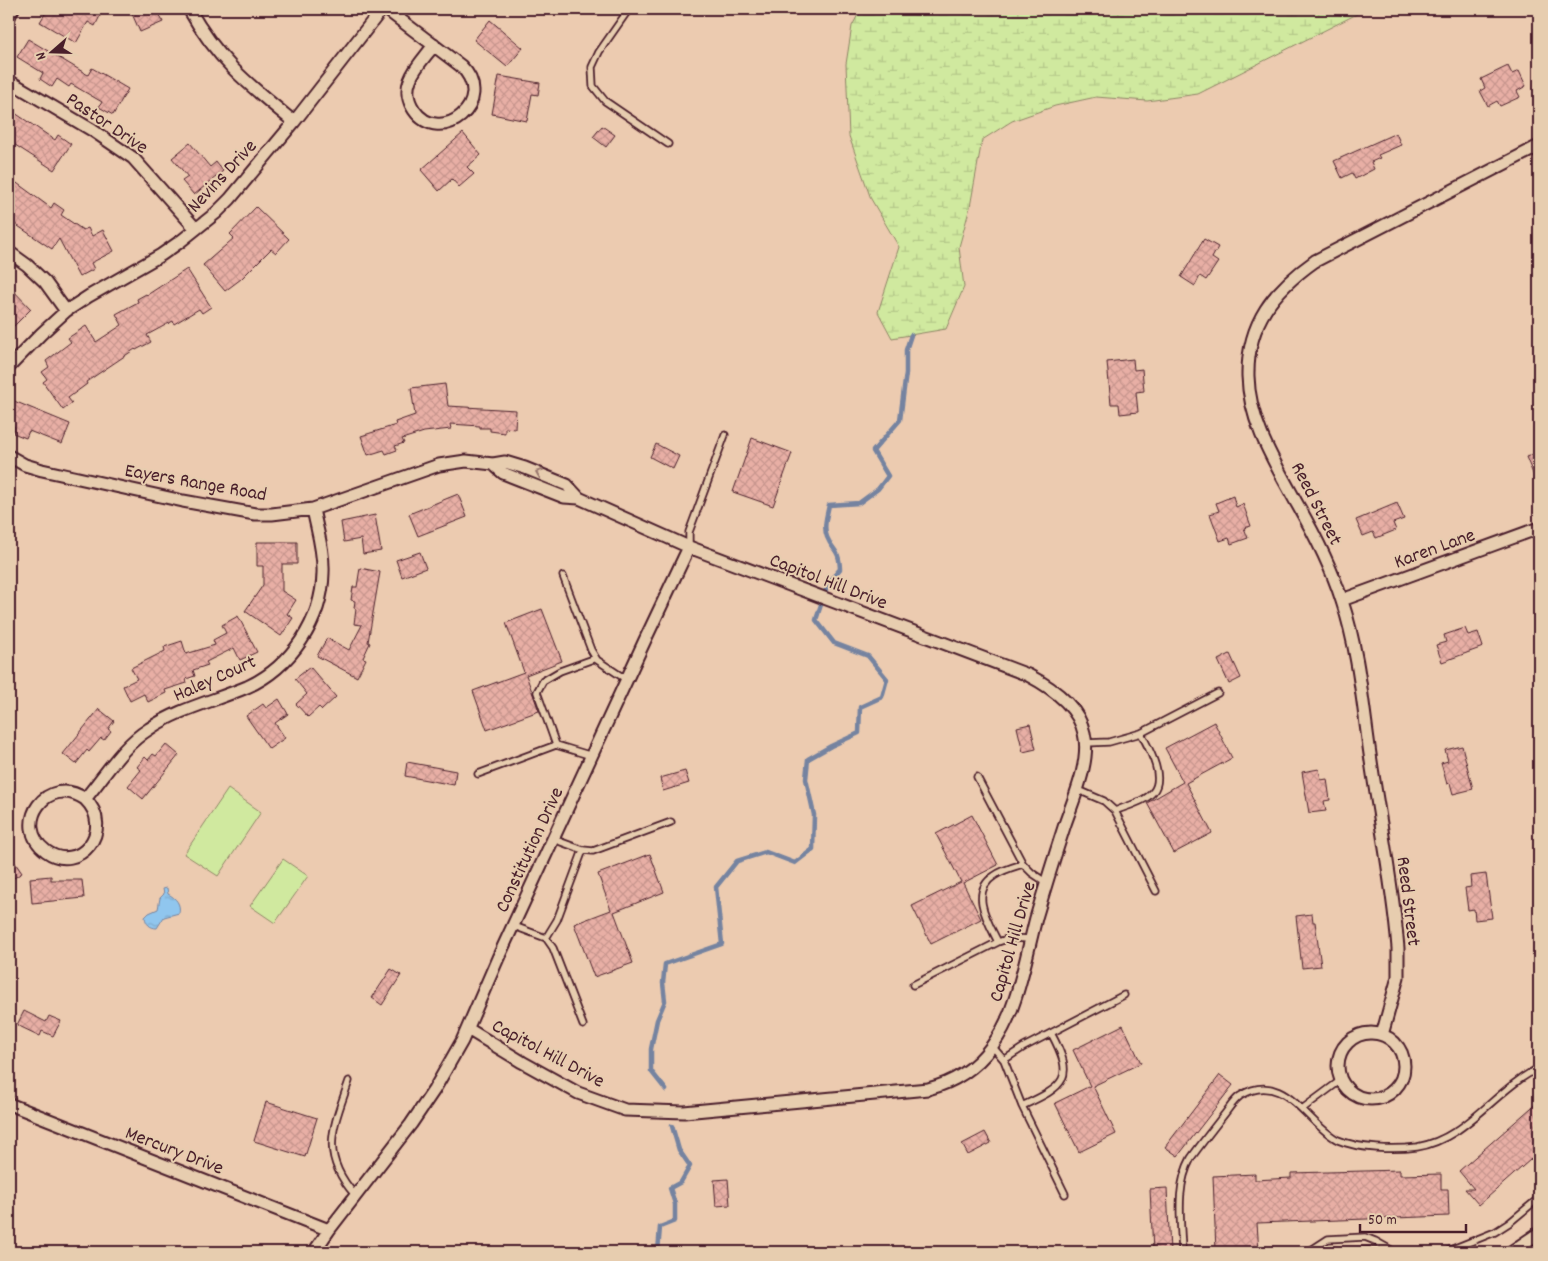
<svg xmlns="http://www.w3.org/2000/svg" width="1548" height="1261" viewBox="0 0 1548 1261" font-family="Dekko,sans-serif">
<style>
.green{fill:#d0e99f;stroke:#8d8465}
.wetland{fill:url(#wetland-marsh);stroke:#8d8465}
.water{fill:url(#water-ripples);stroke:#7483a0}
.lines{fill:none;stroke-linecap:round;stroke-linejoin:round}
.stream{stroke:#7483a0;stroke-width:4.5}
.building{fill:url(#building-cross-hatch);stroke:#4a1f2b}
.service-casing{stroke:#4a1f2b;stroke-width:9}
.minor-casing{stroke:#4a1f2b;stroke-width:15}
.service{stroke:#e7cdaf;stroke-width:5.5}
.minor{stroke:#e7cdaf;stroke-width:11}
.oneway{stroke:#98766d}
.labels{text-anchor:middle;stroke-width:4;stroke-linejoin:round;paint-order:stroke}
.street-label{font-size:20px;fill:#4a1f2b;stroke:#e7cdaf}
</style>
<defs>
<pattern id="wetland-marsh" width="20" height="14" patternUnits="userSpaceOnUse" patternTransform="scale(1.25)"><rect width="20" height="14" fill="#d0e99f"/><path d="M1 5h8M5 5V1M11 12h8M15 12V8" fill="none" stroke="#b4c789"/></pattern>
<pattern id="water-ripples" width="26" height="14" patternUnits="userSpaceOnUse" patternTransform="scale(1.25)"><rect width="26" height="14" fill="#90c6ee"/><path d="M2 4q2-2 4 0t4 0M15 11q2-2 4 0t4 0" fill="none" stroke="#7eaacc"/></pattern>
<pattern id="building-cross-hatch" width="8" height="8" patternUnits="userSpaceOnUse" patternTransform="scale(1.25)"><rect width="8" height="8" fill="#e8afa5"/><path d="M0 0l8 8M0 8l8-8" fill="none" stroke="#c8968e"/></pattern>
</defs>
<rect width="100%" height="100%" fill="#eccbb0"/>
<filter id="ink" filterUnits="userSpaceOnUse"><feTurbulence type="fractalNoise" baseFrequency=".02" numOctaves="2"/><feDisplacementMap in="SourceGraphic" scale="10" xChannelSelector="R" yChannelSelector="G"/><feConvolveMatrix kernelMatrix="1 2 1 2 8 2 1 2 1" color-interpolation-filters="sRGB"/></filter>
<g filter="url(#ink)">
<path class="green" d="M 228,789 L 261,812 L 218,876 L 184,854 Z
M 283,859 L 308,876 L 275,923 L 250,906 Z"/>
<path class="wetland" d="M 861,9 L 1367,9 L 1198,94 L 1147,101 L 1096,97 L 1055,106 L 1012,121 L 982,140 L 970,207 L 959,247 L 964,287 L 946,329 L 892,338 L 878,312 L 899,247 L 871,199 L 849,136 L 846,64 L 852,26 Z"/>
<path class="water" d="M 167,888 L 168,894 C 176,898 181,904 179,913 L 164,917 L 157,928 C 150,928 146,924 145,917 L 149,913 L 158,909 L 160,898 L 164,894 L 163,889 Z"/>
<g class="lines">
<path class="stream" d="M 666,1090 L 651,1071 L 651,1049 L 657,1020 L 665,1001 L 663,983 L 665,964 L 722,944 L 716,887 L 737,861 L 766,852 L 795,863 L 813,849 L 814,815 L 806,779 L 808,759 L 831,746 L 859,733 L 860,707 L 882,697 L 887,679 L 868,656 L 834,643 L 816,620 L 828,583 L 840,569 C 839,548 833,552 827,537 C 823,527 827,515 829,505 L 859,503 L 878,489 L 888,476 L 873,451 L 900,420 L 906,373 L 906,350 L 911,335
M 658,1252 L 660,1227 L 675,1221 L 675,1204 L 670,1188 L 681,1182 L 690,1166 L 679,1150 L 672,1126"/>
</g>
<path class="building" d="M 48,9 L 87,9 L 100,16 L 95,26 L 88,22 L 76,43 L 40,22 Z
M 130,9 L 157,9 L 163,22 L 140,32 Z
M 490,20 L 523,48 L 507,67 L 474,40 Z
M 28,39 L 88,75 L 92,68 L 128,89 L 113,115 L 99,107 L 102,102 L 71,84 L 69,87 L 57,79 L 52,87 L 40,79 L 43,73 L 17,57 Z
M 1508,66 L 1512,74 L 1519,71 L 1526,86 L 1517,91 L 1520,97 L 1500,106 L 1497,101 L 1488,106 L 1480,91 L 1485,88 L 1481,79 Z
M 499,76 L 540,83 L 538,95 L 532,94 L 527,121 L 492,114 Z
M 9,109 L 55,140 L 58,135 L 71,144 L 54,170 L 9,141 Z
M 602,126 L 615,135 L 606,147 L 593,137 Z
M 463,133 L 481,155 L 467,167 L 474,174 L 459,187 L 452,179 L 439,191 L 421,170 Z
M 1396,133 L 1401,145 L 1378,155 L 1380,158 L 1371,162 L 1374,169 L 1355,179 L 1352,173 L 1342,178 L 1334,161 Z
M 190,143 L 210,167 L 216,162 L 223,171 L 194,195 L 182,181 L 188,177 L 172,158 Z
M 14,181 L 51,208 L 54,203 L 64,210 L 61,215 L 83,230 L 88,228 L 92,236 L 103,230 L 114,251 L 91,263 L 94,269 L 79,277 L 59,239 L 52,249 L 9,220 L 9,188 Z
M 256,207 L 289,239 L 276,253 L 271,249 L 241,279 L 225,291 L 203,265 L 234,238 L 230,234 Z
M 1204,239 L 1218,247 L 1212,258 L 1218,262 L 1206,280 L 1200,276 L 1195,286 L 1181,277 Z
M 187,269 L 211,307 L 202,313 L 199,309 L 174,324 L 173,321 L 147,335 L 151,342 L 136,350 L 135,349 L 86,382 L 87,384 L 68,398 L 72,403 L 63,410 L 43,382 L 47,379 L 42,372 L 49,367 L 46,361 L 71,342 L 68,338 L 86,326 L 96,342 L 122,325 L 116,314 L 138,302 L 137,299 L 146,294 L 147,295 Z
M 9,286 L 31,309 L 9,331 Z
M 1133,359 L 1134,370 L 1142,369 L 1144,391 L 1136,392 L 1138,412 L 1120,414 L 1119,404 L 1111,404 L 1107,362 Z
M 445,384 L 448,406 L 516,410 L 515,429 L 505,428 L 505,433 L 490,431 L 490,428 L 480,428 L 480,426 L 450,424 L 451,429 L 424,432 L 402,439 L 404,443 L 395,446 L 397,450 L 386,454 L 384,450 L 368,455 L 361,436 L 396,425 L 395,422 L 415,415 L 411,388 Z
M 14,401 L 70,424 L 62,444 L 29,431 L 26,438 L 13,433 L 15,427 L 9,424 L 9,415 Z
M 752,438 L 792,453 L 773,506 L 733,492 Z
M 656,444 L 679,456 L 673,469 L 650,457 Z
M 1539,452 L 1539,488 L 1526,457 Z
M 458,494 L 467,517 L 418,536 L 409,514 Z
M 1233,496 L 1236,507 L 1243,504 L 1251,526 L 1244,528 L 1248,538 L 1231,544 L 1229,538 L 1220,541 L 1210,514 L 1219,511 L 1216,503 Z
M 1397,503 L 1404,519 L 1393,523 L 1396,530 L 1376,538 L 1373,532 L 1363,536 L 1356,520 Z
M 375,515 L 381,551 L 363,554 L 361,539 L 344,542 L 341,522 Z
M 257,542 L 297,542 L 297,564 L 282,564 L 282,591 L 296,600 L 287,614 L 293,618 L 281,636 L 245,611 L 263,585 L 263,566 L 257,566 Z
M 420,552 L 426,568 L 402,577 L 396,560 Z
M 360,568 L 380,572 L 368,642 L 370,643 L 363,658 L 366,659 L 357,677 L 317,656 L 327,638 L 349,650 L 362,625 L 354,624 L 356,609 L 354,608 L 355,601 L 351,600 L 353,587 L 357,587 Z
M 542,609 L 562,661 L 526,675 L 539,711 L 487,730 L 473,691 L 524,672 L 506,623 Z
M 238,616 L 257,652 L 240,660 L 234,648 L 206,662 L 208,665 L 193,670 L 195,676 L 186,679 L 187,683 L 165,690 L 166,693 L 148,702 L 144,694 L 130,701 L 123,686 L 137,679 L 131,668 L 165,651 L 164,647 L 182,641 L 186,654 L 215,645 L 213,640 L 226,633 L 222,625 Z
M 1465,628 L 1468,635 L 1478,632 L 1483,647 L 1442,662 L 1436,645 L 1446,642 L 1444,635 Z
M 1230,654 L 1241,678 L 1229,684 L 1218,660 Z
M 310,667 L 336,697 L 322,710 L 319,707 L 308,717 L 296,704 L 307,694 L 295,679 Z
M 279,699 L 288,714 L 275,723 L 285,738 L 269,749 L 246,716 L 263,704 L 266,708 Z
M 99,709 L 114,721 L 108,729 L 111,731 L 104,740 L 101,738 L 89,752 L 87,750 L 76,764 L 63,754 Z
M 1214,722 L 1232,758 L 1186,783 L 1212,833 L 1174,853 L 1147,803 L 1183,782 L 1165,748 Z
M 1030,724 L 1036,749 L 1023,752 L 1017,727 Z
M 166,744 L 179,755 L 143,799 L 128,786 L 141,770 L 137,767 L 145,757 L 148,760 L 153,754 L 156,756 Z
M 1462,746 L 1473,789 L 1453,794 L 1450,783 L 1447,784 L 1441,763 L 1448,761 L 1445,750 Z
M 407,762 L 456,771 L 454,785 L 405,776 Z
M 1319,769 L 1321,780 L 1327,779 L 1330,800 L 1324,801 L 1326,811 L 1309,813 L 1302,772 Z
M 685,771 L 689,783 L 663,791 L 660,778 Z
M 972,815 L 998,865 L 963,883 L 981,919 L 931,944 L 912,906 L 961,882 L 936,834 Z
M 9,854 L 22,873 L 9,881 Z
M 650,854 L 664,892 L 614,912 L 633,963 L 594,977 L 574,924 L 611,910 L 598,874 Z
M 1486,874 L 1492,918 L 1475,920 L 1474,909 L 1468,910 L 1465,888 L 1471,887 L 1470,876 Z
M 51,876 L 51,880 L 82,880 L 84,898 L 32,903 L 30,878 Z
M 1312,914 L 1313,922 L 1315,922 L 1321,966 L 1302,968 L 1296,916 Z
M 391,969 L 401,975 L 382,1005 L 372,998 Z
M 24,1011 L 46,1022 L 49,1016 L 61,1021 L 53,1036 L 42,1031 L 40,1036 L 17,1025 Z
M 1123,1025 L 1141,1063 L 1093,1086 L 1116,1134 L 1079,1152 L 1055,1103 L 1090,1086 L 1073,1050 Z
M 1220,1075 L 1233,1085 L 1178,1156 L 1165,1147 Z
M 1539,1101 L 1539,1152 L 1479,1205 L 1465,1189 L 1474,1189 L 1459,1171 Z
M 266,1102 L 317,1118 L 305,1157 L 254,1141 Z
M 985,1132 L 991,1143 L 968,1155 L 962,1144 Z
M 1400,1170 L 1400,1175 L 1441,1174 L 1441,1189 L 1448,1189 L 1449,1216 L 1257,1223 L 1259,1252 L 1216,1252 L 1213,1176 L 1255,1174 L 1255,1180 L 1291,1178 L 1291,1173 Z
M 728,1179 L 730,1205 L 716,1206 L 714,1180 Z
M 1167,1188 L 1170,1252 L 1153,1252 L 1150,1189 Z"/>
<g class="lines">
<defs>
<path id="service" d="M 629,9 L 599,52 L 592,67 L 593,86 L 605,101 L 668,144
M 689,547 L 689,532 L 725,435
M 563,576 L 591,650 L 597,660 L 627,680
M 1086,743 L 1109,742 L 1141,733 L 1218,693
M 592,756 L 556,745 L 537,692 L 543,681 L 560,671 L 596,658
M 478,774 L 556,745
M 977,777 L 1023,864
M 1076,789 L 1104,801 L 1115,811 L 1156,891
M 1115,811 C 1126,806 1145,802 1153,792 C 1166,777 1148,747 1141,733
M 553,839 L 583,850 L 593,851 L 671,822
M 514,926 L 546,938 L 553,948 L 583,1025
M 546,938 L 557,920 L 583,850
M 998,942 C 988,922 969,892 994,876 C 1002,870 1013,867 1023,864 L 1032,873 L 1047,883
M 913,985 L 998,942 L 1010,938 L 1031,939
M 992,1046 L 1004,1060 L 1022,1106 L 1065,1194
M 1004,1060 L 1024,1047 L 1124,995
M 349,1081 C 333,1128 319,1154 355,1195
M 1022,1106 C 1065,1086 1076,1079 1051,1033
M 1302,1109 L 1341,1080
M 1182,1252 C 1181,1221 1175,1187 1191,1158 C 1201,1144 1212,1130 1223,1116 C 1228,1110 1233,1101 1240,1096 C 1284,1068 1306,1124 1338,1140 C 1359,1149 1394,1150 1417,1147 C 1467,1139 1495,1089 1539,1068
M 1308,1252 L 1328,1239 L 1365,1237 L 1375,1241 L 1391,1250
M 1329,1252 L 1390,1250
M 1445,1252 L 1495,1232 L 1509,1223 L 1539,1198"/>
<path id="minor" d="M 189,9 C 218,61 249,85 294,122
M 386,9 L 461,66 C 498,102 440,148 414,110 C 408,101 406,90 410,80 C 414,68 426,56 434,45
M 9,17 L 13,9
M 9,81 L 92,130 L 133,158 L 196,229
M 9,252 L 27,265 L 45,282 L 66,311
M 9,367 L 41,334 L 66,311 L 89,296 L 161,255 L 181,241 L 216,213 L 230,199 L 294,122 L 382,9
M 9,456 L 25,465 L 42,470 L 183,501 L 255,514 L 272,514 L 313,509 L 439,465 L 466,461 L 493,464 L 505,462 L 525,468 L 567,485 L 579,498
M 1342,600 L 1539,528
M 85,799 C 116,829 79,875 46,851 C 11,825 47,773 85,799 C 106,774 122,746 149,729 C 178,709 214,701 247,687 C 291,667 322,621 323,573 C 324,551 317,530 313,509
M 468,1029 L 522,1062 L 578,1093 L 625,1110 L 684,1112 L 928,1089 C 955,1082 975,1069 992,1046 C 1002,1032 1010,1015 1015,999 C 1024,972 1029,945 1036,918 C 1045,887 1055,855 1065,824 C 1074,798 1091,760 1084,733 C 1078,705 1051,687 1028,675 L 689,547 L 579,498 L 564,497 L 503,473 L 493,464
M1338 1066a33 33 0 1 1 66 0a33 33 0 1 1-66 0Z
M 1382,1035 L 1398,977 L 1398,948 C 1393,885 1380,823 1371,761 C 1363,708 1359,652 1342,601 C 1331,566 1314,533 1296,502 C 1275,463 1249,422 1248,376 C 1247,323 1274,290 1315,261 L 1539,146
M 9,1104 L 329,1230
M 314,1252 L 329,1230 L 411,1124 L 434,1090 L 462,1041 L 498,958 L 645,640 L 689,547
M 1511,1252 L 1539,1233"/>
</defs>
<use href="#service" class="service-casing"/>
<use href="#minor" class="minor-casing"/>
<use href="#service" class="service"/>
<use href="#minor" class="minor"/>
</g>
<defs><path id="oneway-chevron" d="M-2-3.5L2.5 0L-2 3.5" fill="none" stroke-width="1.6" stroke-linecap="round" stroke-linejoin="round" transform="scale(1.25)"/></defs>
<use class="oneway" href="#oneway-chevron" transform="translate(539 473) rotate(-158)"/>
</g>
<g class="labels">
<g class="street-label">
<text transform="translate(108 122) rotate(34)" y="7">Pastor Drive</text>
<text transform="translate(221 175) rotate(-47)" y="7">Nevins Drive</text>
<text transform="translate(196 481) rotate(10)" y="7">Eayers Range Road</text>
<text transform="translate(1318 503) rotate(63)" y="7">Reed Street</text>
<text transform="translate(1434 547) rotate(-20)" y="7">Karen Lane</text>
<text transform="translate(829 580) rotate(21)" y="7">Capitol Hill Drive</text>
<text transform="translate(214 677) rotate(-24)" y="7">Haley Court</text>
<text transform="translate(528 849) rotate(-65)" y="7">Constitution Drive</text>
<text transform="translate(1410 901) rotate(83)" y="7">Reed Street</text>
<text transform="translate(1011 941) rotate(-74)" y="7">Capitol Hill Drive</text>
<text transform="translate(549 1052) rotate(28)" y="7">Capitol Hill Drive</text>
<text transform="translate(175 1149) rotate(21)" y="7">Mercury Drive</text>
</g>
</g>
<rect width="1548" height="1261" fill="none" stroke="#e7cdaf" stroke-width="30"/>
<rect x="15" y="15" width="1518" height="1231" fill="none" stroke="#4a1f2b" stroke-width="2" filter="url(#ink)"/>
<g transform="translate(52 52) rotate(250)" stroke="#e7cdaf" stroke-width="4" paint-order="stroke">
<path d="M0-4L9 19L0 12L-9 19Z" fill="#4a1f2b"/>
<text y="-8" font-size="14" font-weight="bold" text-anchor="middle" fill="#4a1f2b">N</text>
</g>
<path d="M1360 1224v8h106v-8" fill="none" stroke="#4a1f2b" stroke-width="2.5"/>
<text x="1368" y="1224" font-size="15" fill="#4a1f2b" stroke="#e7cdaf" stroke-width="4" paint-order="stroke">50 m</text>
</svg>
